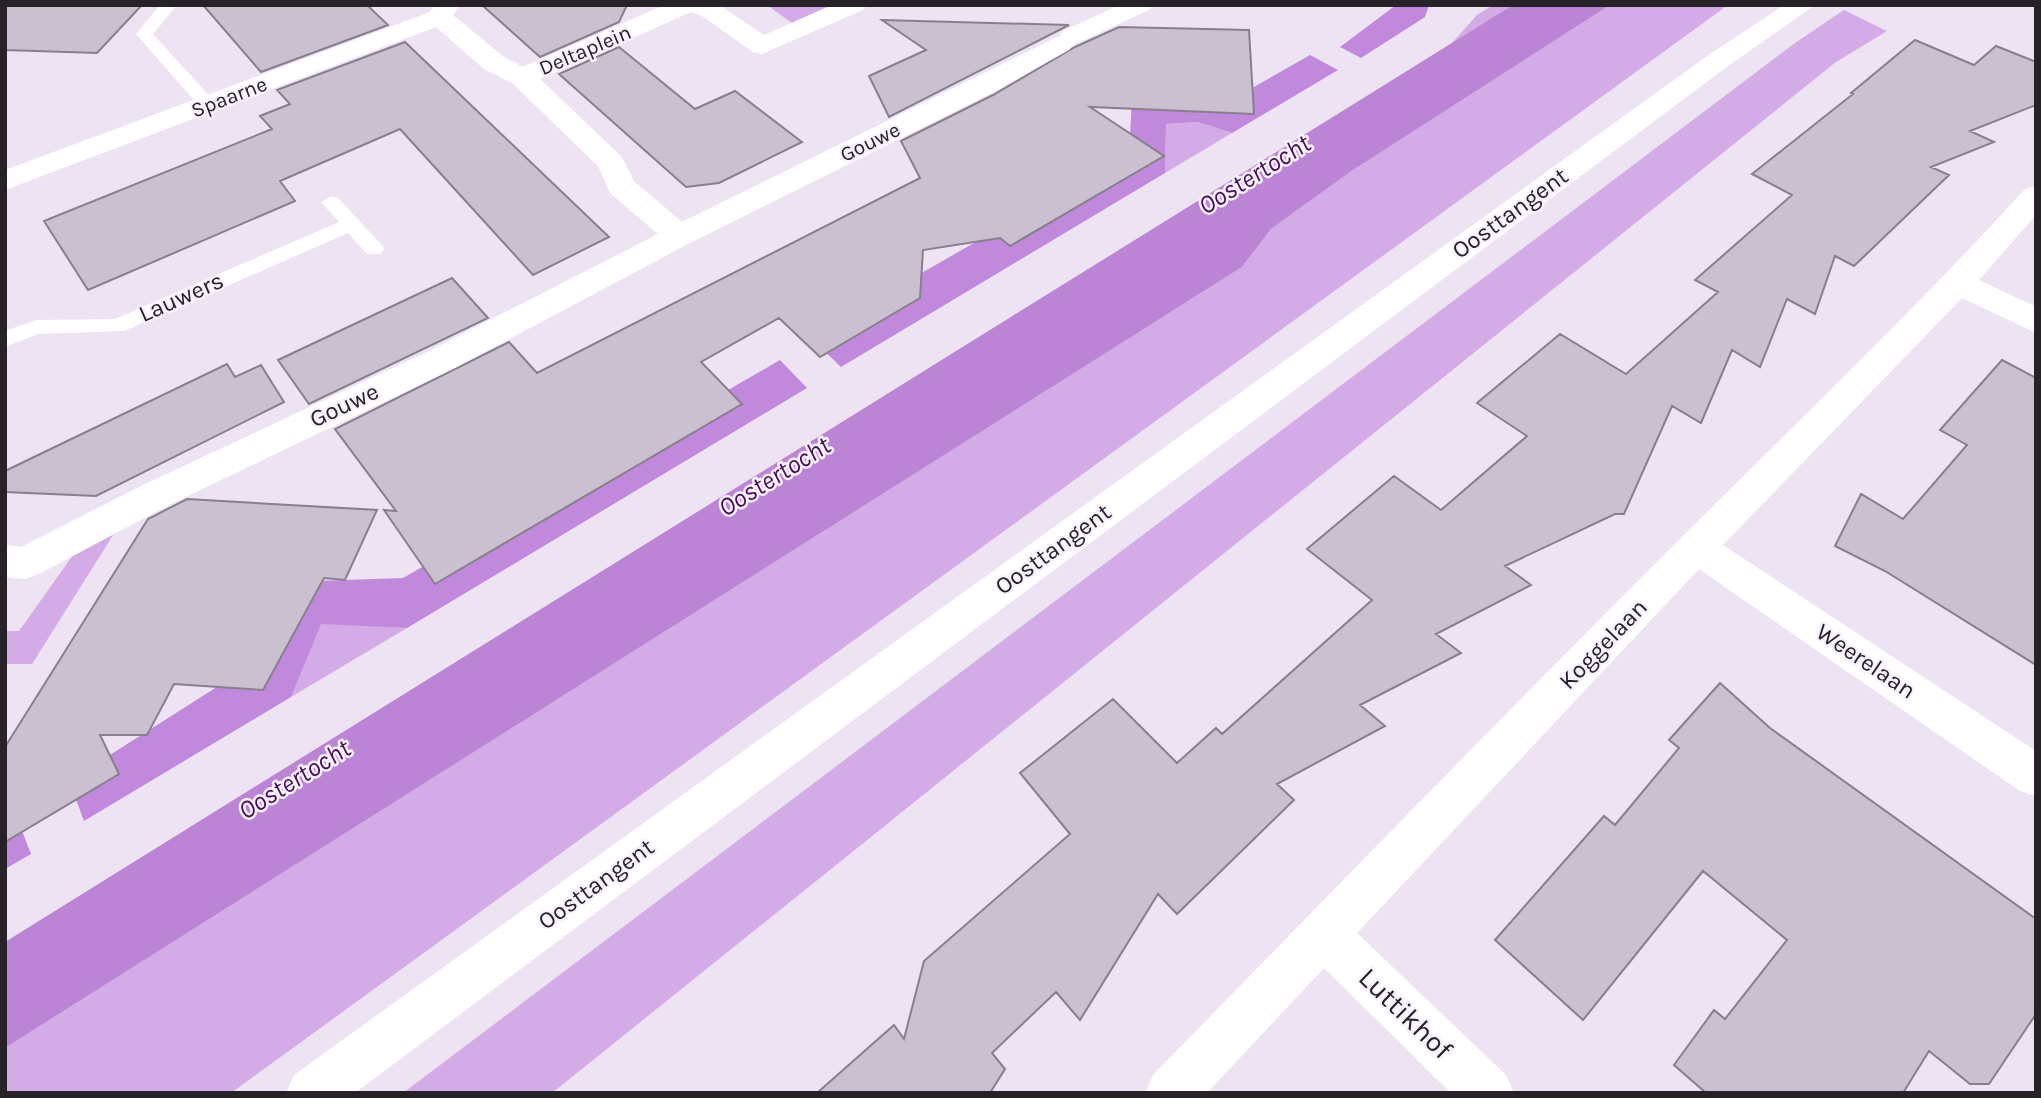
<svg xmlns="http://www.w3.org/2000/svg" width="2041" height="1098" viewBox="0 0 2041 1098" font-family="Karla,sans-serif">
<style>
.green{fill:#d3abe6}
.forest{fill:#c189db}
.water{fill:#bb84d5}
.building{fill:#cac0d0;stroke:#887e8d;stroke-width:2}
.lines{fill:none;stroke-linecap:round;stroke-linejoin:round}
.service{fill:#fff;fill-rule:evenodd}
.minor{fill:#fff;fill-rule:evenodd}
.secondary{fill:#fff;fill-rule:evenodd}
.labels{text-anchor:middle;stroke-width:5;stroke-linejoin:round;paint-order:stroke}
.far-street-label{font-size:21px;fill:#262228;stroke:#faf1fe}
.street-label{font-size:24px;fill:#262228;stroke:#faf1fe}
.water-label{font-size:26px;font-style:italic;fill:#440f59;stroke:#faf1fe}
.near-street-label{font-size:28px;fill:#262228;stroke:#faf1fe}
</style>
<rect width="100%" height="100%" fill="#eee3f3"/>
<path class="green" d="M 767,5 L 833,5 L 792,23 Z
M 1493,5 L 1514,5 L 1451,44 L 1477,15 Z
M 1610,5 L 1728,5 L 231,1093 L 5,1093 L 5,1048 L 1242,267 L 1271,229 L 1350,172 Z
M 1844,10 L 1887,31 L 1836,62 L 552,1093 L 403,1093 L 1795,43 Z
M 1198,122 L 1232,133 L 1165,173 L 1166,124 Z
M 117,529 L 32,664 L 5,664 L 5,631 L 19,631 L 78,548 Z
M 320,623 L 407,628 L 291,697 Z"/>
<path class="forest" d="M 1396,5 L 1429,5 L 1425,17 L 1361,58 L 1340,47 Z
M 1310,55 L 1338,70 L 1232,133 L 1198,122 L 1166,124 L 1165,173 L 841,367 L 810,337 L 1129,154 L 1132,100 L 1233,99 Z
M 780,360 L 807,388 L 407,628 L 321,624 L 291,697 L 84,821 L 69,781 L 253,664 L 288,582 L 403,578 Z
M 15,813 L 31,854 L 5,869 L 5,819 Z"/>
<path class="water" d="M 1513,5 L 1610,5 L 1350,172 L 1271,229 L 1242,267 L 5,1048 L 5,942 Z"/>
<path class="building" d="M 5,5 L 142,5 L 97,53 L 5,50 Z
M 203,5 L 367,5 L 388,25 L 261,72 Z
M 482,5 L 627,5 L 619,22 L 540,57 Z
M 882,20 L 1069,25 L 889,117 L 869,76 L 926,50 Z
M 1119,27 L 1249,30 L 1254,114 L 1090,107 L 1164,156 L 1010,246 L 1000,238 L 923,250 L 920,298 L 820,357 L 779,318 L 701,362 L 742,404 L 435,584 L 384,510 L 396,511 L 335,429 L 509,342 L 537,373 L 920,178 L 901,141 L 993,95 L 1075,47 Z
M 1915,40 L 1974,65 L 1996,46 L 2036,62 L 2036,105 L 1970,131 L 1994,142 L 1931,167 L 1949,175 L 1854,266 L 1835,256 L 1815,314 L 1787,299 L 1760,367 L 1732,350 L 1701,423 L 1672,406 L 1624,514 L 1615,514 L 1505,566 L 1531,585 L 1436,634 L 1461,653 L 1360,705 L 1385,726 L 1277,784 L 1294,800 L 1177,914 L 1158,894 L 1080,1020 L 1056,992 L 992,1053 L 1005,1069 L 990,1093 L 817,1093 L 894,1025 L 904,1039 L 924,961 L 1070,834 L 1020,773 L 1113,699 L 1177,763 L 1216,728 L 1222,734 L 1372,600 L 1307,549 L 1394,476 L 1441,510 L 1527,436 L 1477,403 L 1560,334 L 1626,374 L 1718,292 L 1695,280 L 1792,195 L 1752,174 L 1853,94 L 1851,93 Z
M 405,42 L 609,237 L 533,275 L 400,129 L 280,181 L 295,201 L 88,290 L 44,221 L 272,129 L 260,116 L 290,104 L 277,90 Z
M 619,47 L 695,109 L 735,91 L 802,142 L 719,183 L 686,187 L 559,74 Z
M 452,278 L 488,318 L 309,404 L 278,360 Z
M 2002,360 L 2036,378 L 2036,665 L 1885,571 L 1835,546 L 1861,494 L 1903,519 L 1967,445 L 1940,430 Z
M 227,364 L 235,377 L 261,365 L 284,402 L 96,496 L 5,492 L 5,471 Z
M 187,499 L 377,510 L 345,580 L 324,578 L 263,690 L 174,684 L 147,735 L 100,735 L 119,774 L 5,842 L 5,747 L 148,519 Z
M 1720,683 L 1770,728 L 2036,919 L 2036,1014 L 1989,1084 L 1970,1084 L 1929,1051 L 1903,1093 L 1706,1093 L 1674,1065 L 1714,1010 L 1725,1019 L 1787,940 L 1703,871 L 1583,1020 L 1495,940 L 1604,816 L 1615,825 L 1679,748 L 1669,740 Z"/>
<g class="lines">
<path class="service" d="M 160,5 L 177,5 L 153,34 L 214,101 L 217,105 L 214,109 L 202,109 L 136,34 Z
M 331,196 L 338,198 L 381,244 L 384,249 L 381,254 L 367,254 L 348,233 L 124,331 L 38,334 L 5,347 L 5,331 L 36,320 L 115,319 L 339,222 L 321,202 Z"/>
<path class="minor" d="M 434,5 L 460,5 L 453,15 L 504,57 L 523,67 L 664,5 L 719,5 L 764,35 L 832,5 L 867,5 L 863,10 L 762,54 L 753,52 L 702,16 L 691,12 L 540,79 L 621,156 L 634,181 L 682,222 L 1059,36 L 1063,31 L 1119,5 L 1153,5 L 1149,10 L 1073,45 L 1069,50 L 992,93 L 690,243 L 453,369 L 169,505 L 39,574 L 25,579 L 5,577 L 5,545 L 21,547 L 143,485 L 429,351 L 658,234 L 610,193 L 598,166 L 512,83 L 484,69 L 436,27 L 5,190 L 5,170 L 430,12 Z
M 2036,186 L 2036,215 L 1979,280 L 2036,307 L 2036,333 L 1962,298 L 1723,545 L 2036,751 L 2036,796 L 2020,791 L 1699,569 L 1357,933 L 1506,1075 L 1514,1093 L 1451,1093 L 1324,968 L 1207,1093 L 1145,1093 L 1153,1075 C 1329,895 1504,714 1683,536 C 1798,421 1916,309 2025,189 Z"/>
<path class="secondary" d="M 1784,5 L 1815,5 L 1728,66 L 355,1093 L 286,1093 L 294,1075 L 1710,54 Z"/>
</g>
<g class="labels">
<g class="far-street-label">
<text transform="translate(585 50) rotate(-23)" y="7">Deltaplein</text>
<text transform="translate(229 97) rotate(-21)" y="7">Spaarne</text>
<text transform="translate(870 142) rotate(-26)" y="7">Gouwe</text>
</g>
<g class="street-label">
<text transform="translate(1510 213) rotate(-36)" y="8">Oosttangent</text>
<text transform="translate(181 297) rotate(-24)" y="8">Lauwers</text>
<text transform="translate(344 405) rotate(-25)" y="8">Gouwe</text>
<text transform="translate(1053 549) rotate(-36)" y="8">Oosttangent</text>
<text transform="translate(1603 644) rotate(-46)" y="8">Koggelaan</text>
<text transform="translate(1866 661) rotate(34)" y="8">Weerelaan</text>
<text transform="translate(596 884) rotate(-36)" y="8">Oosttangent</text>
</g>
<g class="water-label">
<text transform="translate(1254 174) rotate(-32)" y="9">Oostertocht</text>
<text transform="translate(774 476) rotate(-32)" y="9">Oostertocht</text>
<text transform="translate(294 779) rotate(-32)" y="9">Oostertocht</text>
</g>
<g class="near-street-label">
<text transform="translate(1406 1013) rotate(44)" y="10">Luttikhof</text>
</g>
</g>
<rect width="2041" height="1098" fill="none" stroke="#262228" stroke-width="14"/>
</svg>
